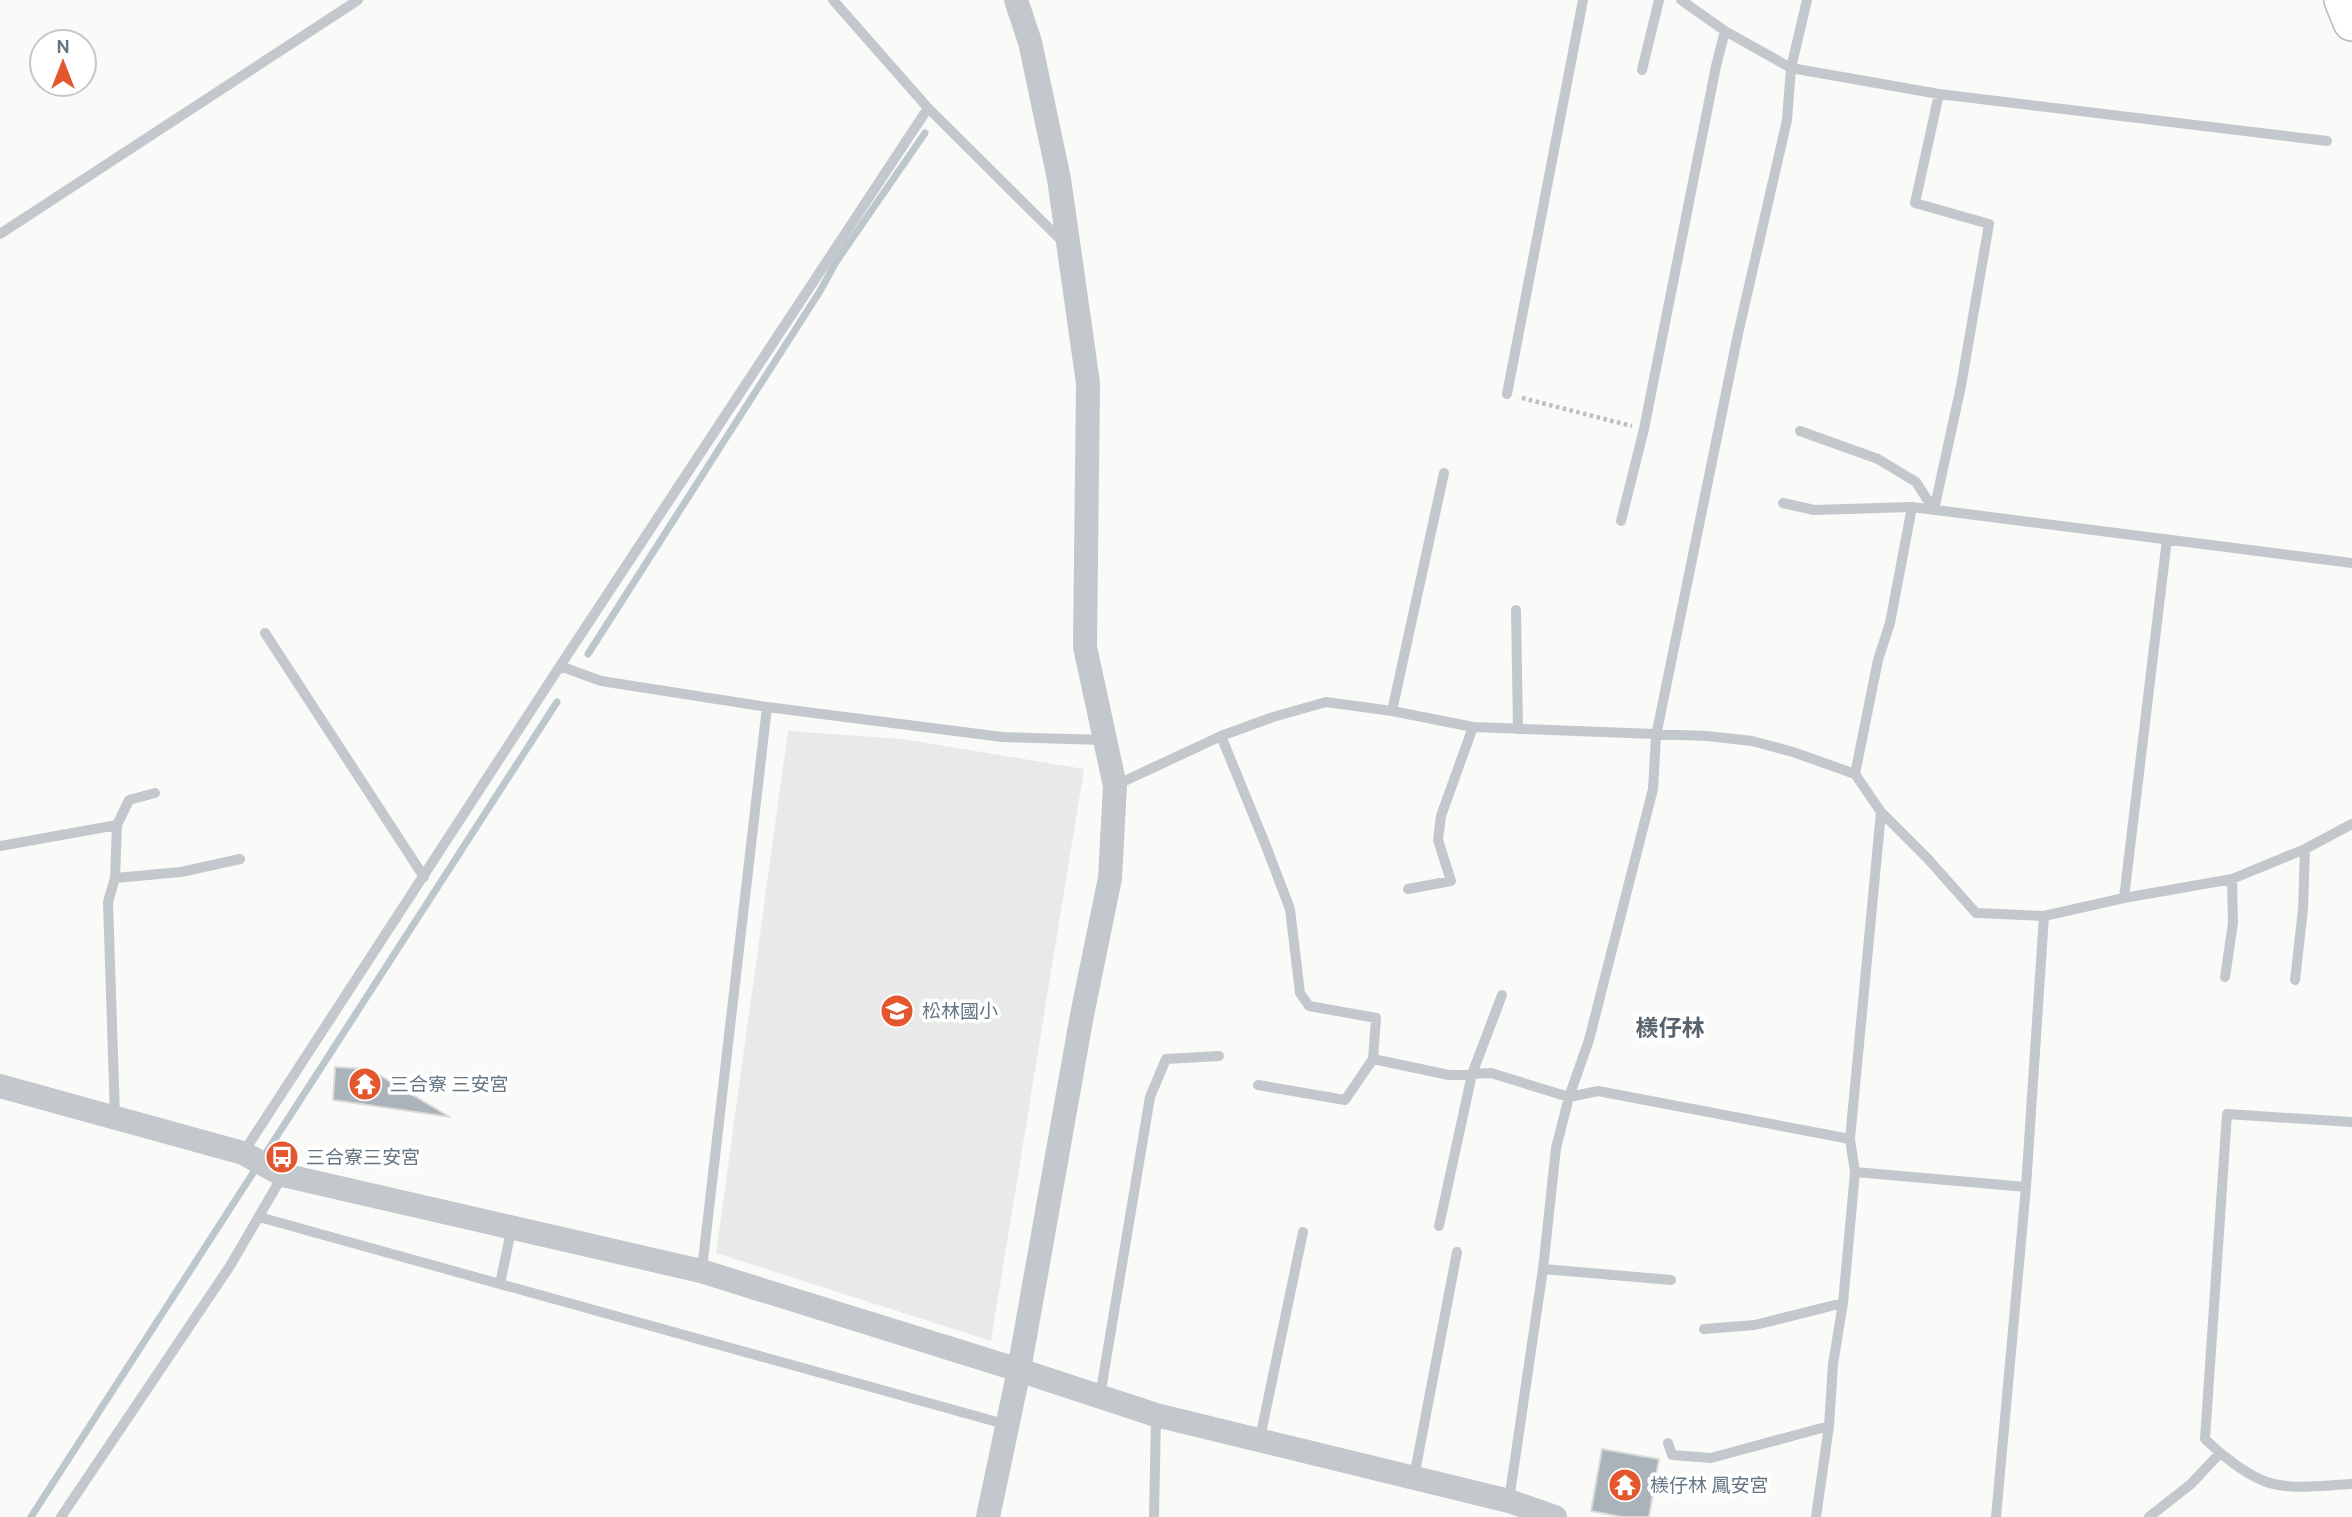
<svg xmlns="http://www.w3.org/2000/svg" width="2352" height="1517" viewBox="0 0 2352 1517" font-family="Overpass,'Noto Sans TC',sans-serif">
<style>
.built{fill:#e8e9e9}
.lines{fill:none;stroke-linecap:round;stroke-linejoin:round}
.stream{stroke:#bbc7cb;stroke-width:7}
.building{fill:#aab3b9;stroke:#dcdcda;stroke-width:2}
.motorway-casing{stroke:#b4b9bd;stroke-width:40}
.path{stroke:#bbbfc2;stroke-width:4.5;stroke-dasharray:3.5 3.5;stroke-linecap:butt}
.service{stroke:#c3c8cc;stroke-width:10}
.tertiary{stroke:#c3c8cc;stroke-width:24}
.motorway{stroke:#fff;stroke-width:37}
.labels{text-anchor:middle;stroke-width:7;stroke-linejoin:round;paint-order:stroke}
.poi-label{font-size:19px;fill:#657683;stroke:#fff;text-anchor:start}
.quarter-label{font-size:23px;font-weight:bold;fill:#57646e;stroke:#fff}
</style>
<rect width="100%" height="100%" fill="#fafaf8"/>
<path class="built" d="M 788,731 L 902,739 L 1084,769 L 991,1341 L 716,1253 Z"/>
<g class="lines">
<path class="stream" d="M 588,654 L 820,291 L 836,262 L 925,133
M 31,1517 L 557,702"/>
</g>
<path class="building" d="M 335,1067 L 369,1069 L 450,1117 L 333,1100 Z
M 1602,1449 L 1659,1459 L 1649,1517 L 1622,1517 L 1591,1511 Z"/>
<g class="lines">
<defs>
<path id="motorway" d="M 2343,0 L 2352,22"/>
</defs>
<use href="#motorway" class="motorway-casing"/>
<path class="path" d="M 1522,398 L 1632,426"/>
<path class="service" d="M 833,0 L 928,108 L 1064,243
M 1681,0 L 1725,31 L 1791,68 L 1939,94 L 2327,141
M 1642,70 L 1659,0
M 0,234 L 358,0
M 1507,394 L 1583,0
M 1800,431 L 1878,459 L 1916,482 L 1934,510 L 1961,386 L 1989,224 L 1915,203 L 1939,94
M 1783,503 L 1814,510 L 1912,507
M 1621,521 L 1644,429 L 1716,66 L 1725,31
M 1516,610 L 1518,729
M 265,633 L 424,877
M 560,666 L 601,681 L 767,707 L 1002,737 L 1106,740
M 1392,711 L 1444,473
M 1221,736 L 1266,846 L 1290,909 L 1300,993 L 1309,1006 L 1376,1018 L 1373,1059 L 1449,1075 L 1491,1073 L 1569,1097 L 1598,1091 L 1850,1139
M 1855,774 L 1878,660 L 1890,623 L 1912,507 L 2352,563
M 1116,785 L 1221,736 L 1273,717 L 1326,702 L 1392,711 L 1473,727 L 1707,736 L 1752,741 L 1793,752 L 1855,774 L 1881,812 L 1928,859 L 1976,913 L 2044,916 L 2124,898 L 2232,879 L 2305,849 L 2352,824
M 0,846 L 117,825
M 115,878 L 181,872 L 240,859
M 1408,889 L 1451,881 L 1438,840 L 1441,816 L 1473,727
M 2124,898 L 2167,539
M 2225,977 L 2233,923 L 2232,879
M 2295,980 L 2303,909 L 2305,849
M 1258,1085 L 1345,1100 L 1373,1059
M 115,1116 L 108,902 L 115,878 L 117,825 L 129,800 L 155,793
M 2352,1122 L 2227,1114 L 2205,1439 C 2220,1454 2244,1473 2264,1481 C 2290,1491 2324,1485 2352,1484
M 243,1153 L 560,666 L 928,108
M 1855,1172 L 2026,1187
M 259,1217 L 1008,1425
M 1439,1226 L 1472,1074 L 1502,995
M 702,1269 L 767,707
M 1543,1269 L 1671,1280
M 500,1284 L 512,1226
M 1704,1329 L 1755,1325 L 1843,1303
M 1100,1396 L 1150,1097 L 1166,1059 L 1219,1056
M 1260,1438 L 1303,1232
M 1668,1443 L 1672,1455 L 1711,1458 L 1829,1426
M 1414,1477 L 1457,1252
M 1509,1500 L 1543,1269 L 1556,1148 L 1569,1097 L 1589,1040 L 1653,789 L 1656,736 L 1738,334 L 1787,120 L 1791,68 L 1807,0
M 61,1517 L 230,1266 L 283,1175
M 1154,1517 L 1156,1416
M 1816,1517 L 1829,1426 L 1833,1364 L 1843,1303 L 1855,1172 L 1850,1139 L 1881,812
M 1996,1517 L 2026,1187 L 2044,916
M 2149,1517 L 2191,1484 L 2220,1453"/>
<path class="tertiary" d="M 0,1086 L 243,1153 L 283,1175 L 701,1271 L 1019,1370 L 1156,1415 L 1509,1501 L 1555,1517
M 988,1517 L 1019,1370 L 1082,1015 L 1110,878 L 1115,786 L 1085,647 L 1088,383 L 1059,179 L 1030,42 L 1016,0"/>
<use href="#motorway" class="motorway"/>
</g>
<defs>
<symbol id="school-disc" viewBox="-11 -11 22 22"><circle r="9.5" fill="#e4572e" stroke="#fff"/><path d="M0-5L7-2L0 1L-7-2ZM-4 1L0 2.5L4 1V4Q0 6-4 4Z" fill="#fff"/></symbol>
<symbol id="temple-disc" viewBox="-11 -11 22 22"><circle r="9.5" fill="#e4572e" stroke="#fff"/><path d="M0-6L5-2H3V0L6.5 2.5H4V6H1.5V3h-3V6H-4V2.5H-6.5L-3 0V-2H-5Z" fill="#fff"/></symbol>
<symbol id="bus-disc" viewBox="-11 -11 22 22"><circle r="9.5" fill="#e4572e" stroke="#fff"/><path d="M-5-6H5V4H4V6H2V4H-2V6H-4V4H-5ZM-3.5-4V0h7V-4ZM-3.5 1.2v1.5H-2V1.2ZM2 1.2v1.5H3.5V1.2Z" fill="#fff"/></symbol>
</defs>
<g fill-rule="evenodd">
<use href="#school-disc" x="878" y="992" width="38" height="38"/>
<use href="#temple-disc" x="346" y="1065" width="38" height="38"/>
<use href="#bus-disc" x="263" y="1138" width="38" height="38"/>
<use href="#temple-disc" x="1606" y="1466" width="38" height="38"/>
</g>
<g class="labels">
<g class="poi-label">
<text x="922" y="1018">松林國小</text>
<text x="390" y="1091">三合寮 三安宮</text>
<text x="306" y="1164">三合寮三安宮</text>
<text x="1650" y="1492">檨仔林 鳳安宮</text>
</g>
<g class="quarter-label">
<text x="1670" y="1036">檨仔林</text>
</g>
</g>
<g transform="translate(63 63)"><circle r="33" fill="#ffffff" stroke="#c1c8cd" stroke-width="2"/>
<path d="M0-5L12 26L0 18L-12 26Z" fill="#e4572e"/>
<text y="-10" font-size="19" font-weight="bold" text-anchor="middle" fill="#657683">N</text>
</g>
</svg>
